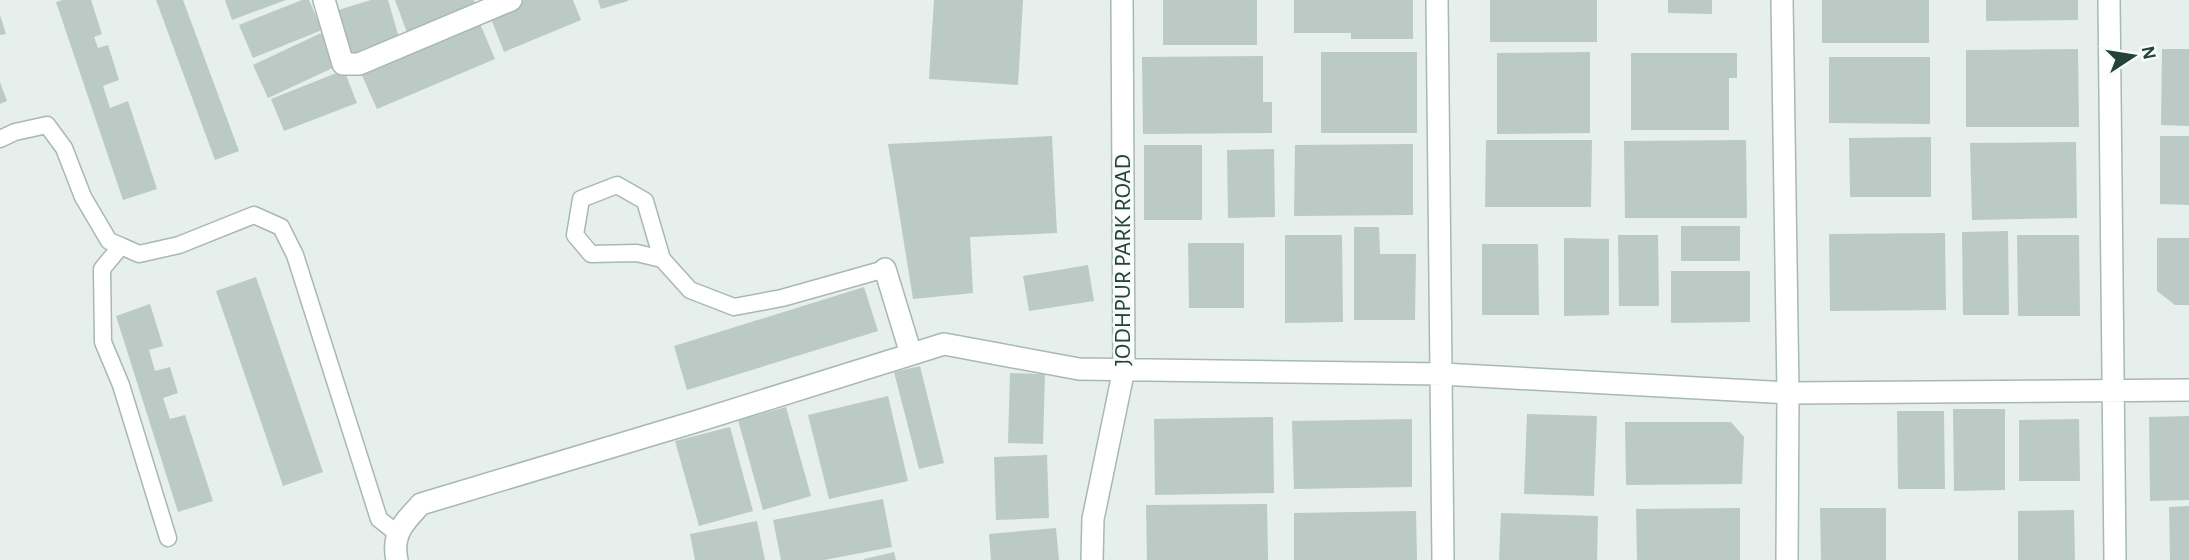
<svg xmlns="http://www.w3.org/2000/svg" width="2189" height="560" viewBox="0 0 2189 560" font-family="'Alegreya Sans',sans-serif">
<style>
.building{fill:#bbcac4}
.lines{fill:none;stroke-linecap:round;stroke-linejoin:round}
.service-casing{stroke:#a8b8b2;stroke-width:19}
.minor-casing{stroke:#a8b8b2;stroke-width:24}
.service{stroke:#fff;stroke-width:16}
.minor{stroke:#fff;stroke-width:21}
.labels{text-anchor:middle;stroke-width:5;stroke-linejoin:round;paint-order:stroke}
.street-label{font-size:24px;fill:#24423a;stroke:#f7fbf9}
</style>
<rect width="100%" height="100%" fill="#e6efeb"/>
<path class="building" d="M 63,0 L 91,0 L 102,34 L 94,37 L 98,48 L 108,45 L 119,80 L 103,86 L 110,108 L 128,101 L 157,189 L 123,200 L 56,2 Z
M 156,0 L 183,0 L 239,151 L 215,160 Z
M 225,0 L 286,0 L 232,20 Z
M 302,0 L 309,0 L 322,30 L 253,58 L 239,25 Z
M 371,0 L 388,0 L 400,41 L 348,56 L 335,11 Z
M 395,0 L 474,0 L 479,12 L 409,38 Z
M 515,0 L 573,0 L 581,20 L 504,52 L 488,11 Z
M 598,0 L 628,0 L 628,1 L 601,9 Z
M 934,0 L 1023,0 L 1018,85 L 929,79 Z
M 1163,0 L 1257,0 L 1257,45 L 1163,45 Z
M 1294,0 L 1413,0 L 1413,39 L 1351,39 L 1351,33 L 1294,33 Z
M 1490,0 L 1597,0 L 1597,42 L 1490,42 Z
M 1668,0 L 1712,0 L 1712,14 L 1668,13 Z
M 1822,0 L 1929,0 L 1929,43 L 1822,43 Z
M 1986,0 L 2078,0 L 2078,20 L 1986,21 Z
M 0,15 L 6,34 L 0,35 Z
M 478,19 L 495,59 L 377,109 L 359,69 Z
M 321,33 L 337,66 L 268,98 L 253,65 Z
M 2078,49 L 2079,127 L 1966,127 L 1966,50 Z
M 2162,49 L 2189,49 L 2189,126 L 2161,125 Z
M 1321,52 L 1417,52 L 1417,133 L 1321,133 Z
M 1590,52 L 1590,133 L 1497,134 L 1497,53 Z
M 1631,53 L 1737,53 L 1737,78 L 1729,78 L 1729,130 L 1631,130 Z
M 1263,56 L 1263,102 L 1272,102 L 1272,133 L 1143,134 L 1142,57 Z
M 1829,57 L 1930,57 L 1930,124 L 1829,123 Z
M 344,70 L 357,103 L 284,131 L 271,99 Z
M 0,82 L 7,101 L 0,104 Z
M 1052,136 L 1057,233 L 970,237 L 973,293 L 913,299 L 888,144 Z
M 2160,136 L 2189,136 L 2189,205 L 2160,204 Z
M 1931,137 L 1931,197 L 1850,197 L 1849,138 Z
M 1486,140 L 1592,140 L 1591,207 L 1485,207 Z
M 1746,140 L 1747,218 L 1625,218 L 1624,141 Z
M 2076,142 L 2077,218 L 1972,220 L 1970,143 Z
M 1413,144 L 1413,215 L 1294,216 L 1295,145 Z
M 1144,145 L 1202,145 L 1202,220 L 1144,220 Z
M 1274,149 L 1275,217 L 1228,218 L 1227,150 Z
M 1681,226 L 1740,226 L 1740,261 L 1681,261 Z
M 1354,227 L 1379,227 L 1380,254 L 1416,254 L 1415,320 L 1354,320 Z
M 2008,231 L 2009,315 L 1963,315 L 1962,232 Z
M 1945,233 L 1946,310 L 1830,311 L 1829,234 Z
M 1285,235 L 1342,235 L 1343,322 L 1285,323 Z
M 1618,235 L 1658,235 L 1659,306 L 1619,306 Z
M 2017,235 L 2079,235 L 2080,316 L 2018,316 Z
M 1564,238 L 1609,239 L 1609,315 L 1564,316 Z
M 2157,238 L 2189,238 L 2189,305 L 2175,305 L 2157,291 Z
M 1188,243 L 1244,243 L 1244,308 L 1189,308 Z
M 1482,244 L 1538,244 L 1539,315 L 1482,315 Z
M 1088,265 L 1094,301 L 1029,311 L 1023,276 Z
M 1671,271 L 1750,271 L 1750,322 L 1671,323 Z
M 256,277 L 323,472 L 283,486 L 216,291 Z
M 864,287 L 878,331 L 687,390 L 674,346 Z
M 150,304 L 163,346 L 149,350 L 155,371 L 170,367 L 178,393 L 163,398 L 170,419 L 185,415 L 213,501 L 178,512 L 116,316 Z
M 920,366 L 944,463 L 919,469 L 894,372 Z
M 1010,373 L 1045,374 L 1043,444 L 1008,443 Z
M 888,396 L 908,481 L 829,499 L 808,415 Z
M 786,407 L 811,496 L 763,510 L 738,420 Z
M 1953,409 L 2005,409 L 2005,490 L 1954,491 Z
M 1897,411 L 1944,411 L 1945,489 L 1898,489 Z
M 1527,414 L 1597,416 L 1594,496 L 1524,494 Z
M 2189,416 L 2189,500 L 2150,501 L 2149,417 Z
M 1273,417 L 1274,493 L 1155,495 L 1154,419 Z
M 1412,419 L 1412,487 L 1294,489 L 1292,421 Z
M 2079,419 L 2080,481 L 2019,481 L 2019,420 Z
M 1625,422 L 1731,422 L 1744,437 L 1742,484 L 1626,485 Z
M 730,427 L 753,511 L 699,526 L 675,441 Z
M 1047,455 L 1049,518 L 996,520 L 994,457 Z
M 883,499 L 892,547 L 824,560 L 781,560 L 773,520 Z
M 1267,504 L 1268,560 L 1147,560 L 1146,505 Z
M 2189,506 L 2189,560 L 2170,560 L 2169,507 Z
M 1740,508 L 1740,560 L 1637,560 L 1636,509 Z
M 1820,508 L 1886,508 L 1886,560 L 1821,560 Z
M 2074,510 L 2075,560 L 2018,560 L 2018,511 Z
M 1416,511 L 1417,560 L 1294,560 L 1294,513 Z
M 1501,513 L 1598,516 L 1597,560 L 1499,560 Z
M 757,521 L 765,560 L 695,560 L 690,534 Z
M 1056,528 L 1059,560 L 991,560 L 989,534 Z
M 894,552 L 896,560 L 864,560 L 864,559 Z"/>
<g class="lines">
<defs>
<path id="service" d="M 0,139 L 15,132 L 47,125 L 64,148 L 83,197 L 109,241 L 121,246 L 139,254 L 179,245 L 254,215 L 281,227 L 295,255 L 379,519 L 398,534
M 121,246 L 102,269 L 103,342 L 121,385 L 168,538
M 662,259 L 645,201 L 617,185 L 581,199 L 575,235 L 591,254 L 637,253 L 662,259 L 690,290 L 734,307 L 782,298 L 885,269"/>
<path id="minor" d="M 324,0 L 343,64 L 359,64 L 511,0
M 1437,0 L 1443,560
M 1782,0 L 1788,393 L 1787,560
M 2109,0 L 2115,560
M 885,269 L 911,354
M 397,560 C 391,534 405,521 421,504 L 701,420 L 944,344 L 1079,369 L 1442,374 L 1788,393 L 2189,390
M 1092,560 L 1093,519 L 1124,369 L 1122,0"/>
</defs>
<use href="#service" class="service-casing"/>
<use href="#minor" class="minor-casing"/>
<use href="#service" class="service"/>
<use href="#minor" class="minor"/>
</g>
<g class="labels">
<g class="street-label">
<text transform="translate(1122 260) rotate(-90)" y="8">JODHPUR PARK ROAD</text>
</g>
</g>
<g transform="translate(2133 56) rotate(78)" stroke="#f7fbf9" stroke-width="5" paint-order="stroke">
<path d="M0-5L12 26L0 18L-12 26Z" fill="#24423a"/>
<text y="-10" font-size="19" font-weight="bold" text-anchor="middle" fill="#24423a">N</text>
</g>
</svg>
